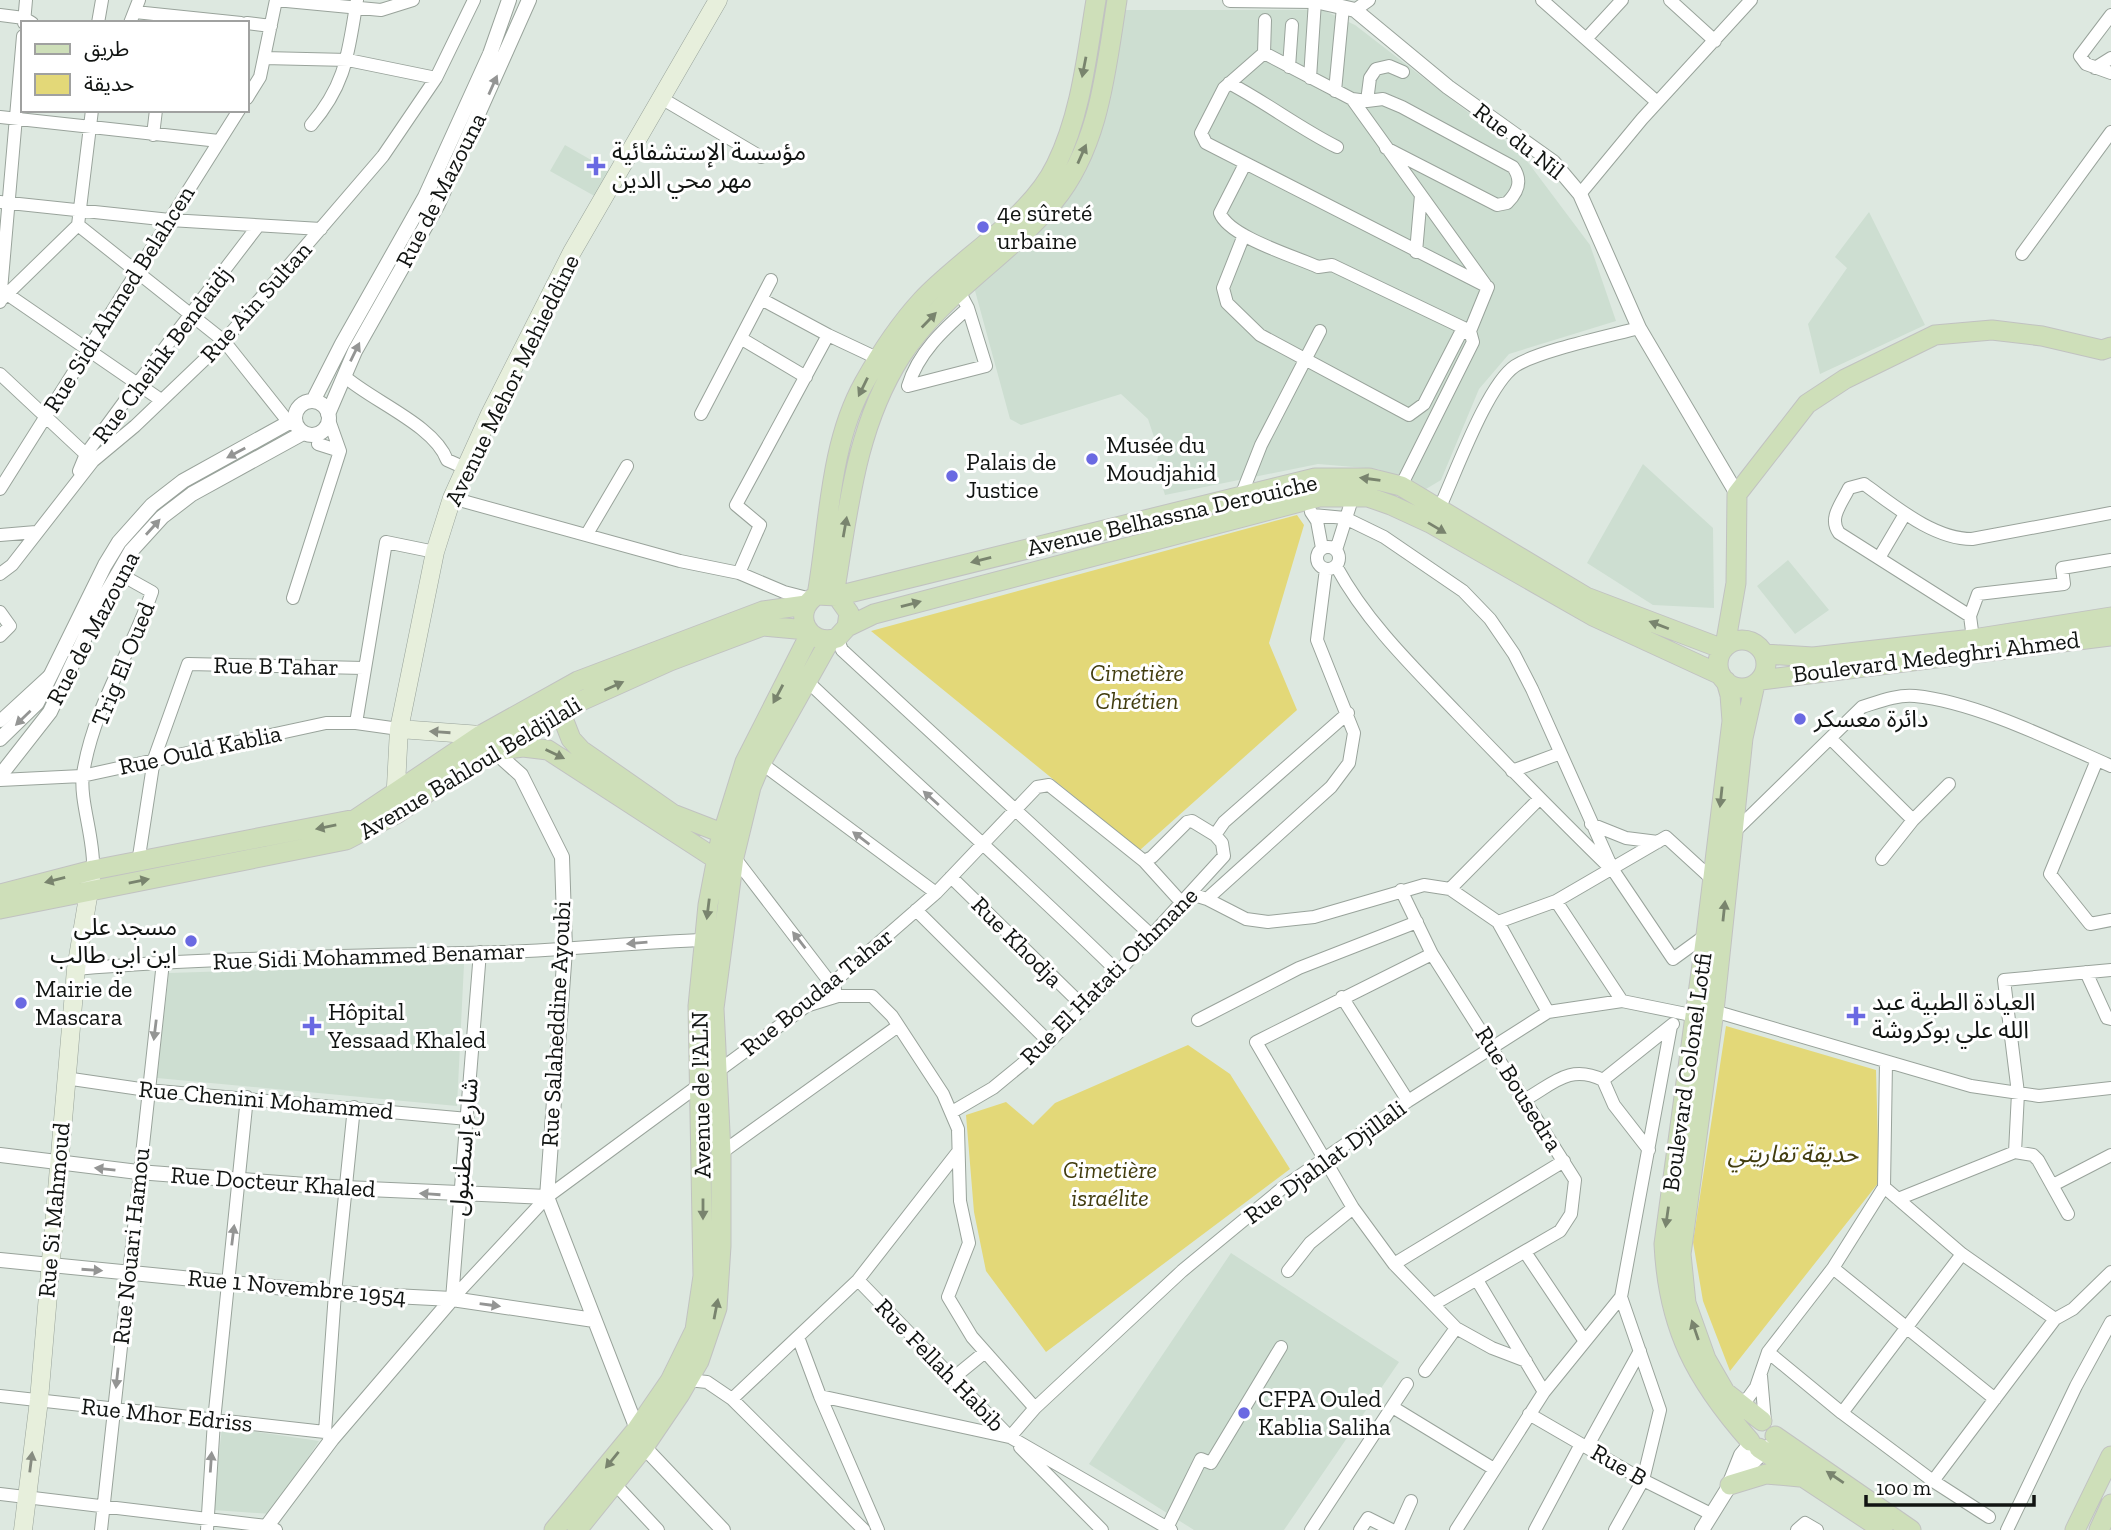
<svg xmlns="http://www.w3.org/2000/svg" width="2111" height="1530" viewBox="0 0 2111 1530" font-family="'Zilla Slab','Noto Sans Arabic',serif">
<style>
.built{fill:#cdded1}
.green{fill:#e3d878}
.lines{fill:none;stroke-linecap:round;stroke-linejoin:round}
.minor-casing{stroke:#99a39b;stroke-width:14}
.tertiary-casing{stroke:#99a39b;stroke-width:16}
.secondary-casing{stroke:#99a39b;stroke-width:19}
.primary-casing{stroke:#c1c2c1;stroke-width:21}
.minor{stroke:#fff;stroke-width:12}
.tertiary{stroke:#fff;stroke-width:14}
.secondary{stroke:#e7efdc;stroke-width:18}
.primary{stroke:#cedfb9;stroke-width:19}
.oneway{fill:#79846e}
.oneway2{fill:#949594}
.oneway3{fill:#878c81}
.poi-dot{fill:#6a69e2;stroke:#fff;stroke-width:2.5}
.labels{text-anchor:middle;stroke-width:6;stroke-linejoin:round;paint-order:stroke}
.street-label{font-size:24px;fill:#111412;stroke:#fff}
.poi-label{font-size:24px;fill:#111412;stroke:#fff;text-anchor:start}
.park-label{font-size:24px;font-style:italic;fill:#423d0f;stroke:#fff}
</style>
<rect width="100%" height="100%" fill="#dde8e0"/>
<path class="built" d="M 1125,10 L 1323,10 L 1355,25 L 1521,153 L 1590,245 L 1616,321 L 1509,354 L 1479,389 L 1441,480 L 1426,489 L 1378,469 L 1318,464 L 1165,495 L 1156,466 L 1159,452 L 1148,419 L 1121,394 L 1021,425 L 1010,419 L 974,287 L 1081,177 L 1101,132 Z
M 565,145 L 612,172 L 598,198 L 550,171 Z
M 1869,212 L 1925,325 L 1820,374 L 1808,324 L 1847,268 L 1835,257 Z
M 1643,464 L 1713,528 L 1714,608 L 1653,605 L 1587,563 Z
M 1788,560 L 1829,610 L 1795,634 L 1757,586 Z
M 464,964 L 457,1106 L 157,1078 L 169,973 Z
M 1231,1253 L 1399,1362 L 1284,1530 L 1194,1530 L 1089,1464 Z
M 222,1427 L 319,1441 L 271,1514 L 213,1510 Z"/>
<path class="green" d="M 1297,515 L 1304,525 L 1269,643 L 1297,710 L 1140,850 L 871,631 Z
M 1726,1026 L 1876,1070 L 1879,1182 L 1730,1371 L 1703,1301 L 1693,1242 Z
M 1188,1045 L 1230,1074 L 1290,1169 L 1046,1352 L 986,1271 L 974,1212 L 966,1115 L 1006,1102 L 1033,1125 L 1055,1103 Z"/>
<g class="lines">
<defs>
<path id="minor" d="M 276,0 L 381,10 L 413,0
M 1542,0 L 1657,102
M 1670,0 L 1715,41
M 1355,10 L 1369,0
M 135,12 L 241,23
M 0,15 L 24,18 L 32,23
M 2111,15 L 2080,56 L 2086,64 L 2111,73
M 24,23 L 26,0
M 98,23 L 102,0
M 130,23 L 139,0
M 247,23 L 271,26
M 1586,39 L 1622,0
M 1264,53 L 1265,20
M 264,58 L 348,60 L 436,78
M 1289,67 L 1292,25
M 2095,68 L 2111,58
M 1310,78 L 1315,1
M 1229,83 C 1267,103 1299,128 1337,147
M 1335,91 L 1343,7
M 247,98 L 260,77 L 276,0
M 661,98 L 761,157
M 1352,99 L 1485,284
M 1367,101 L 1352,99 L 1264,53 L 1224,88 L 1201,133 L 1206,143 L 1488,287
M 0,117 L 219,141
M 311,125 C 347,83 348,52 357,0
M 153,135 L 156,110
M 1386,148 L 1497,205 L 1507,203 C 1518,192 1523,181 1513,167 L 1402,107 L 1383,99 L 1367,101 L 1370,78 L 1376,69 L 1389,66 L 1403,72
M 1245,164 L 1220,213 C 1229,237 1294,256 1318,267 L 1332,265 L 1470,331
M 1580,194 L 1642,119 L 1751,0
M 0,202 L 170,220 L 321,229
M 78,225 L 224,341 L 290,424
M 1244,235 L 1223,288 L 1227,303 L 1260,335 L 1409,415 L 1424,404 L 1460,334 L 1470,331
M 1416,252 L 1421,195
M 2022,254 L 2111,132
M 959,291 L 968,308 L 986,366 L 908,386 C 918,353 943,330 968,308
M 7,294 L 161,400
M 761,299 L 828,335
M 0,301 L 78,225 L 92,110
M 0,302 L 23,36
M 742,339 L 806,377
M 0,374 L 92,460
M 344,376 C 372,401 434,425 447,460 L 465,468
M 701,414 L 771,280
M 318,444 L 340,451
M 79,471 L 86,454 L 138,383 L 258,226
M 1401,486 L 1473,342 L 1470,331 L 1488,287
M 0,489 L 239,110
M 452,498 L 680,561 L 739,573 L 784,592 L 811,599
M 1239,501 L 1261,445 L 1320,331
M 1439,509 C 1455,475 1487,385 1515,366 C 1538,351 1609,336 1639,328
M 1311,512 L 1317,521 L 1322,548
M 1313,515 L 1345,518 L 1384,537 L 1463,591 L 1490,619 L 1514,654 L 1532,689 L 1613,870 L 1673,959 L 1706,935
M 587,534 L 627,466
M 0,535 L 36,532
M1317 558a11 11 0 1 1 22 0a11 11 0 1 1-22 0Z
M 1336,550 L 1353,496
M 1879,558 L 1905,514
M 1336,566 C 1367,623 1413,667 1457,713 C 1507,765 1556,815 1607,865
M 739,573 L 760,525 L 736,505 L 828,335 L 879,359
M 0,574 L 12,565 L 93,461 L 135,426 L 224,341 L 383,156 L 436,78 L 474,0
M 293,598 L 340,451 L 329,420
M 0,612 L 10,626 L 0,636
M 1970,616 L 1839,533 C 1828,518 1842,503 1849,488 L 1864,484 C 1895,506 1933,539 1972,539 L 2111,513
M 837,638 L 842,650 L 1151,935
M 1974,646 L 1970,616 L 1978,594 L 2064,584 L 2062,568 L 2111,560
M 805,679 C 909,778 1016,872 1118,972
M 0,721 L 49,676
M 356,723 L 386,542 L 435,552
M 1831,739 L 1913,820
M 2097,760 L 2050,874 L 2090,924 L 2111,920
M 761,763 L 936,893
M 1512,771 L 1558,754
M 0,780 L 82,776 L 326,723 L 356,723 L 399,729
M 1591,824 L 1626,838 L 1658,842
M 1733,833 L 1862,707 C 1878,702 1898,694 1915,696 C 1976,702 2054,741 2111,766
M 734,857 L 835,989
M 1882,859 L 1913,820 L 1949,784
M 1144,861 L 1182,903
M 138,863 L 154,759 L 188,664 L 364,668
M 93,870 C 95,840 79,800 83,774 C 93,708 131,653 152,592 L 118,573
M 951,877 L 1084,1007
M 1450,889 L 1539,799
M 1401,890 L 1432,954 L 1575,1180 L 1571,1214 L 1560,1231 L 1434,1304
M 1191,894 L 1207,899 L 1246,919 L 1268,922 L 1314,917 L 1424,885 L 1450,889 L 1498,922 L 1548,1012
M 1207,899 L 1331,787 L 1349,763 L 1354,733 L 1317,640 L 1326,569
M 1556,901 L 1622,1001
M 916,910 L 1049,1042
M 1498,922 L 1556,901 L 1666,837 L 1713,880
M 1432,954 L 1256,1042 L 1353,1208 L 1394,1264 L 1456,1328 L 1492,1348 L 1526,1361
M 76,969 C 218,957 360,956 502,952 C 570,950 637,942 705,940
M 2086,972 L 2107,1018 L 2111,1019
M 1342,997 L 1408,1101
M 809,1005 L 838,996 L 872,996 L 892,1016 L 943,1094 L 958,1129 L 960,1201 L 969,1243 L 948,1297 L 972,1337 L 1035,1408
M 1714,1011 L 1971,1086 L 2039,1096 L 2111,1088
M 1198,1020 L 1299,968 L 1417,922
M 65,1078 L 147,1090 L 468,1119
M 1603,1080 L 1614,1105 L 1649,1150
M 1526,1099 C 1554,1083 1570,1064 1603,1080 L 1673,1024
M 952,1112 L 993,1088 L 1049,1042 L 1118,972 L 1224,856 L 1222,843 L 1215,835 L 1224,822 L 1348,713
M 2015,1152 L 2018,1093 L 2004,980 L 2111,970
M 721,1153 L 898,1026
M 2053,1185 L 2111,1155
M 1884,1187 L 1962,1254 L 2055,1319
M 1898,1199 L 2015,1152 L 2033,1155 L 2038,1160 L 2068,1214
M 1525,1252 L 1584,1340
M 1394,1264 L 1564,1161
M 1833,1268 L 1995,1399
M 1288,1271 L 1310,1243 L 1353,1208
M 858,1280 L 1010,1437 L 1171,1530
M 1477,1280 L 1544,1392
M 452,1299 L 547,1197 L 805,1007 L 936,893 L 1037,787 L 1049,785 L 1144,861 L 1152,857 L 1187,822 L 1192,821 L 1215,835
M 452,1299 L 480,952
M 798,1337 L 820,1396
M 1768,1352 L 1842,1413 L 1933,1481 L 1989,1517
M 1425,1371 L 1456,1328
M 1761,1376 L 1765,1422
M 952,1379 L 985,1352
M 688,1380 L 707,1382 L 732,1399 L 858,1280 L 957,1153
M 0,1396 L 325,1432 L 332,1439
M 732,1399 L 864,1530
M 1736,1403 L 1748,1398 L 1756,1387 L 1768,1352 L 1833,1268 L 1884,1187 L 1886,1062
M 1394,1408 L 1494,1469
M 1842,1413 L 1962,1254
M 1529,1414 L 1643,1480 L 1711,1514
M 325,1432 L 335,1293 L 354,1107
M 1010,1437 L 1035,1408 L 1182,1271 L 1285,1186 L 1408,1101 L 1548,1012 L 1622,1001 L 1696,1016
M 1020,1447 L 1102,1530
M 1587,1447 L 1640,1351
M 1933,1481 L 2055,1319 L 2073,1309 L 2111,1272
M 614,1483 L 658,1530
M 0,1494 L 267,1526 L 276,1530
M 101,1530 L 163,962
M 207,1530 L 214,1421 L 247,1097
M 878,1530 L 820,1396 L 1009,1437
M 1166,1530 L 1201,1459 L 1211,1463 L 1281,1347
M 1311,1530 L 1407,1384
M 1360,1530 L 1368,1518 L 1392,1530
M 1398,1530 L 1411,1501
M 1456,1530 L 1544,1392 L 1621,1297 L 1671,1026
M 1535,1530 L 1581,1444
M 1615,1530 L 1643,1480 L 1660,1410 L 1621,1297
M 1797,1530 L 1805,1523 L 1817,1530
M 2007,1530 L 2076,1386 L 2111,1322"/>
<path id="tertiary" d="M 1230,0 L 1315,1 L 1355,10 L 1448,87 L 1553,162 L 1580,194 L 1639,328 L 1737,494
M 313,401 L 342,344 L 425,197 L 490,54 L 509,0
M295 418a17 17 0 1 1 34 0a17 17 0 1 1-34 0Z
M 328,414 L 355,351 L 438,204 L 529,0
M 0,739 L 37,703 L 105,565 L 119,542 L 152,505 L 183,481 L 295,419
M 489,752 L 502,758 L 521,775 L 562,857 L 565,950 L 547,1197 L 644,1447 L 723,1530
M 3,772 L 50,712 L 102,601 L 131,551 L 162,517 L 192,494 L 303,433
M 0,1155 L 138,1172 L 345,1188 L 547,1197
M 0,1260 L 335,1293 L 452,1299 L 594,1320
M 1731,1480 L 1741,1455 L 1751,1443
M 264,1530 L 332,1439 L 452,1299
M 1702,1530 L 1730,1485 L 1768,1447"/>
<path id="secondary" d="M 399,729 L 481,735
M 395,805 L 399,729 L 435,552 L 452,498 L 490,414 L 572,252 L 718,0
M 23,1530 L 39,1400 L 76,969 L 91,879"/>
<path id="primary" d="M 817,595 C 829,527 829,445 864,383 C 880,354 899,325 922,300 C 962,257 1030,219 1056,165 C 1081,115 1087,54 1096,0
M 834,595 C 848,512 855,428 901,356 C 941,294 1008,257 1054,201 C 1100,145 1106,68 1117,0
M 837,596 L 849,613 L 847,627 L 837,638 C 808,648 790,612 817,595 L 837,596 L 1315,478 L 1369,478 L 1401,486 L 1586,597 L 1723,649
M 847,627 L 874,614 L 1319,497 L 1368,497 L 1391,505 L 1430,523 L 1593,616 L 1721,675
M1718 664a24 24 0 1 1 48 0a24 24 0 1 1-48 0Z
M 1725,646 L 1736,583 L 1737,494 L 1807,404 L 1845,379 L 1935,335 L 1992,330 L 2042,336 L 2102,350 L 2111,347
M 1765,654 L 1813,657 L 1973,639 L 2111,617
M 1761,680 L 2111,636
M 1726,681 L 1730,695 L 1732,721 L 1706,935 L 1664,1244 C 1668,1328 1696,1380 1750,1441
M 1755,684 L 1743,738 L 1714,1011 L 1681,1254 L 1686,1303 L 1706,1359 L 1725,1392 L 1762,1421
M 557,703 L 571,739 L 581,750 L 673,814 L 722,833
M 500,750 L 523,747 L 548,750 L 716,859
M 0,894 L 93,870 L 356,819 L 481,735 L 578,681 L 763,611 L 806,605
M 0,909 L 346,840 L 396,814 L 488,751 L 581,701 L 670,661 L 763,626 L 807,630
M 1775,1436 L 1911,1530
M 1759,1448 L 1883,1530
M 1730,1485 L 1766,1474 L 1800,1477
M 554,1530 L 637,1429 L 670,1381 L 695,1330 L 703,1276 L 698,1006 L 708,905 L 720,842 L 745,762 L 810,634
M 577,1530 L 644,1447 L 680,1394 L 699,1361 L 717,1308 L 721,1246 L 721,1153 L 714,1008 L 734,857 L 751,787 L 761,763 L 830,640
M 2075,1530 L 2111,1456
M 2099,1530 L 2111,1504"/>
</defs>
<use href="#minor" class="minor-casing"/>
<use href="#tertiary" class="tertiary-casing"/>
<use href="#secondary" class="secondary-casing"/>
<use href="#primary" class="primary-casing"/>
<use href="#minor" class="minor"/>
<use href="#tertiary" class="tertiary"/>
<use href="#secondary" class="secondary"/>
<use href="#primary" class="primary"/>
</g>
<defs><path id="oneway-solid" d="M-6-.8H1V-3.2L6.5 0L1 3.2V.8H-6Z" transform="scale(1.75)"/></defs>
<g class="oneway">
<use href="#oneway-solid" transform="translate(1084 67) rotate(101)"/>
<use href="#oneway-solid" transform="translate(1082 154) rotate(-66)"/>
<use href="#oneway-solid" transform="translate(929 320) rotate(-46)"/>
<use href="#oneway-solid" transform="translate(863 387) rotate(116)"/>
<use href="#oneway-solid" transform="translate(1370 479) rotate(-172)"/>
<use href="#oneway-solid" transform="translate(845 527) rotate(-80)"/>
<use href="#oneway-solid" transform="translate(1437 528) rotate(31)"/>
<use href="#oneway-solid" transform="translate(981 560) rotate(166)"/>
<use href="#oneway-solid" transform="translate(911 604) rotate(-15)"/>
<use href="#oneway-solid" transform="translate(1659 625) rotate(-159)"/>
<use href="#oneway-solid" transform="translate(614 686) rotate(-24)"/>
<use href="#oneway-solid" transform="translate(778 694) rotate(118)"/>
<use href="#oneway-solid" transform="translate(555 754) rotate(26)"/>
<use href="#oneway-solid" transform="translate(1721 797) rotate(96)"/>
<use href="#oneway-solid" transform="translate(326 827) rotate(169)"/>
<use href="#oneway-solid" transform="translate(55 880) rotate(166)"/>
<use href="#oneway-solid" transform="translate(139 881) rotate(-11)"/>
<use href="#oneway-solid" transform="translate(708 909) rotate(97)"/>
<use href="#oneway-solid" transform="translate(1724 911) rotate(-84)"/>
<use href="#oneway-solid" transform="translate(703 1209) rotate(90)"/>
<use href="#oneway-solid" transform="translate(1667 1217) rotate(98)"/>
<use href="#oneway-solid" transform="translate(716 1309) rotate(-79)"/>
<use href="#oneway-solid" transform="translate(1695 1330) rotate(-109)"/>
<use href="#oneway-solid" transform="translate(612 1460) rotate(129)"/>
<use href="#oneway-solid" transform="translate(1835 1477) rotate(-146)"/>
</g>
<g class="oneway2">
<use href="#oneway-solid" transform="translate(493 85) rotate(-66)"/>
<use href="#oneway-solid" transform="translate(355 352) rotate(-64)"/>
<use href="#oneway-solid" transform="translate(236 453) rotate(152)"/>
<use href="#oneway-solid" transform="translate(153 527) rotate(-48)"/>
<use href="#oneway-solid" transform="translate(23 718) rotate(136)"/>
<use href="#oneway-solid" transform="translate(931 798) rotate(-138)"/>
<use href="#oneway-solid" transform="translate(861 838) rotate(-143)"/>
<use href="#oneway-solid" transform="translate(799 940) rotate(-128)"/>
<use href="#oneway-solid" transform="translate(637 943) rotate(175)"/>
<use href="#oneway-solid" transform="translate(155 1030) rotate(97)"/>
<use href="#oneway-solid" transform="translate(105 1169) rotate(-174)"/>
<use href="#oneway-solid" transform="translate(430 1194) rotate(-176)"/>
<use href="#oneway-solid" transform="translate(233 1235) rotate(-83)"/>
<use href="#oneway-solid" transform="translate(92 1270) rotate(4)"/>
<use href="#oneway-solid" transform="translate(490 1305) rotate(8)"/>
<use href="#oneway-solid" transform="translate(117 1378) rotate(96)"/>
<use href="#oneway-solid" transform="translate(211 1462) rotate(-86)"/>
</g>
<g class="oneway3">
<use href="#oneway-solid" transform="translate(440 732) rotate(-176)"/>
<use href="#oneway-solid" transform="translate(31 1462) rotate(-83)"/>
</g>
<g class="poi-dot">
<path d="M592.5 155.5h7v7h7v7h-7v7h-7v-7h-7v-7h7z"/>
<circle cx="983" cy="227" r="7"/>
<circle cx="1092" cy="459" r="7"/>
<circle cx="952" cy="476" r="7"/>
<circle cx="1800" cy="719" r="7"/>
<circle cx="191" cy="941" r="7"/>
<circle cx="21" cy="1003" r="7"/>
<path d="M1852.5 1005.5h7v7h7v7h-7v7h-7v-7h-7v-7h7z"/>
<path d="M308.5 1015.5h7v7h7v7h-7v7h-7v-7h-7v-7h7z"/>
<circle cx="1244" cy="1413" r="7"/>
</g>
<g class="labels">
<g class="street-label">
<text transform="translate(1519 141) rotate(38)" y="8">Rue du Nil</text>
<text transform="translate(441 190) rotate(-63)" y="8">Rue de Mazouna</text>
<text transform="translate(119 299) rotate(-58)" y="8">Rue Sidi Ahmed Belahcen</text>
<text transform="translate(256 302) rotate(-48)" y="8">Rue Ain Sultan</text>
<text transform="translate(162 355) rotate(-53)" y="8">Rue Cheihk Bendaidj</text>
<text transform="translate(512 380) rotate(-64)" y="8">Avenue Mehor Mehieddine</text>
<text transform="translate(1172 515) rotate(-13)" y="8">Avenue Belhassna Derouiche</text>
<text transform="translate(93 628) rotate(-62)" y="8">Rue de Mazouna</text>
<text transform="translate(1936 657) rotate(-7)" y="8">Boulevard Medeghri Ahmed</text>
<text transform="translate(123 664) rotate(-68)" y="8">Trig El Oued</text>
<text transform="translate(276 666) rotate(1)" y="8">Rue B Tahar</text>
<text transform="translate(200 750) rotate(-12)" y="8">Rue Ould Kablia</text>
<text transform="translate(470 768) rotate(-31)" y="8">Avenue Bahloul Beldjilali</text>
<text transform="translate(1017 942) rotate(45)" y="8">Rue Khodja</text>
<text transform="translate(369 956) rotate(-2)" y="8">Rue Sidi Mohammed Benamar</text>
<text transform="translate(1109 976) rotate(-45)" y="8">Rue El Hatati Othmane</text>
<text transform="translate(817 992) rotate(-39)" y="8">Rue Boudaa Tahar</text>
<text transform="translate(556 1024) rotate(-87)" y="8">Rue Salaheddine Ayoubi</text>
<text transform="translate(1687 1072) rotate(-82)" y="8">Boulevard Colonel Lotfi</text>
<text transform="translate(1519 1089) rotate(58)" y="8">Rue Bousedra</text>
<text transform="translate(701 1095) rotate(-91)" y="8">Avenue de l'ALN</text>
<text transform="translate(266 1100) rotate(5)" y="8">Rue Chenini Mohammed</text>
<text transform="translate(464 1147) rotate(-85)" y="8">شارع إسطنبول</text>
<text transform="translate(1325 1162) rotate(-36)" y="8">Rue Djahlat Djillali</text>
<text transform="translate(273 1182) rotate(4)" y="8">Rue Docteur Khaled</text>
<text transform="translate(54 1210) rotate(-85)" y="8">Rue Si Mahmoud</text>
<text transform="translate(131 1246) rotate(-84)" y="8">Rue Nouari Hamou</text>
<text transform="translate(297 1287) rotate(5)" y="8">Rue 1 Novembre 1954</text>
<text transform="translate(940 1365) rotate(46)" y="8">Rue Fellah Habib</text>
<text transform="translate(167 1415) rotate(6)" y="8">Rue Mhor Edriss</text>
<text transform="translate(1619 1465) rotate(30)" y="8">Rue B</text>
</g>
<g class="poi-label">
<text x="612" y="160">مؤسسة الإستشفائية<tspan x="612" dy="28">مهر محي الدين</tspan></text>
<text x="997" y="221">4e sûreté<tspan x="997" dy="28">urbaine</tspan></text>
<text x="1106" y="453">Musée du<tspan x="1106" dy="28">Moudjahid</tspan></text>
<text x="966" y="470">Palais de<tspan x="966" dy="28">Justice</tspan></text>
<text x="1814" y="727">دائرة معسكر</text>
<text x="177" y="935" text-anchor="end">مسجد علي<tspan x="177" dy="28">اين ابي طالب</tspan></text>
<text x="35" y="997">Mairie de<tspan x="35" dy="28">Mascara</tspan></text>
<text x="1872" y="1010">العيادة الطبية عبد<tspan x="1872" dy="28">الله علي بوكروشة</tspan></text>
<text x="328" y="1020">Hôpital<tspan x="328" dy="28">Yessaad Khaled</tspan></text>
<text x="1258" y="1407">CFPA Ouled<tspan x="1258" dy="28">Kablia Saliha</tspan></text>
</g>
<g class="park-label">
<text x="1137" y="681">Cimetière<tspan x="1137" dy="28">Chrétien</tspan></text>
<text x="1793" y="1162">حديقة تفاريتي</text>
<text x="1110" y="1178">Cimetière<tspan x="1110" dy="28">israélite</tspan></text>
</g>
</g>
<rect x="21" y="21" width="228" height="91" fill="#ffffff" stroke="#a0a1a0" stroke-width="2"/>
<rect x="35" y="44" width="35" height="10" fill="#cedfb9" stroke="#a0a1a0" stroke-width="2"/>
<text x="84" y="56" font-size="21" fill="#111412">طريق</text>
<rect x="35" y="74" width="35" height="21" fill="#e3d878" stroke="#a0a1a0" stroke-width="2"/>
<text x="84" y="91" font-size="21" fill="#111412">حديقة</text>
<path d="M1866 1495v10h168v-10" fill="none" stroke="#111412" stroke-width="3.5"/>
<text x="1876" y="1495" font-size="21" fill="#111412" stroke="#ffffff" stroke-width="5" paint-order="stroke">100 m</text>
</svg>
